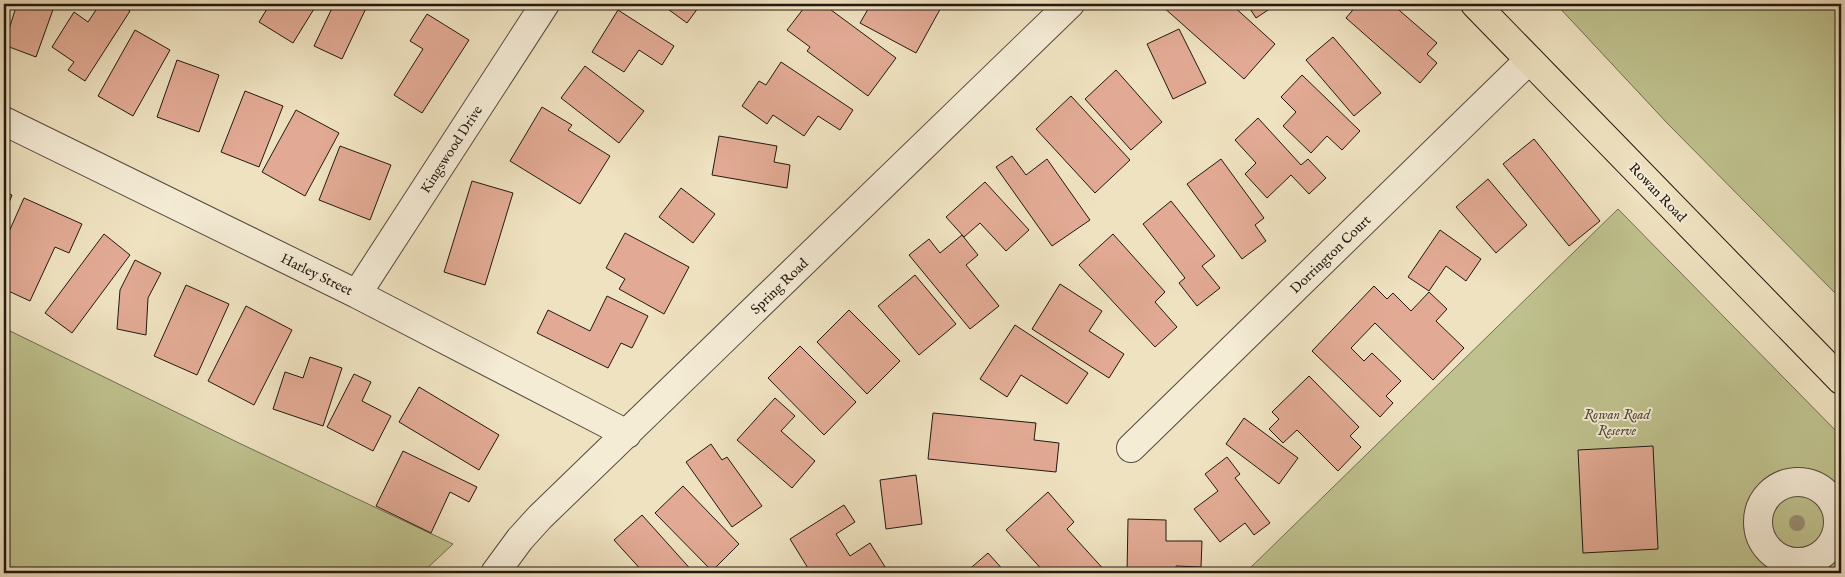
<svg xmlns="http://www.w3.org/2000/svg" width="1845" height="577" viewBox="0 0 1845 577" font-family="'IM FELL English',serif">
<style>
.green{fill:#bfc28e;stroke:#716d50}
.building{fill:#e2aa94;stroke:#231812}
.lines{fill:none;stroke-linecap:round;stroke-linejoin:round}
.minor-casing{stroke:#564a3e;stroke-width:30}
.major-casing{stroke:#231812;stroke-width:30}
.minor{stroke:#f5ecd6;stroke-width:28}
.major{stroke:#efe2c0;stroke-width:28}
.tree{fill:#998f75}
.labels{text-anchor:middle;stroke-width:4;stroke-linejoin:round;paint-order:stroke}
.street-label{font-size:14px;fill:#231812;stroke:#f5ecd6}
.park-label{font-size:14px;font-style:italic;fill:#524b37;stroke:#f5ecd6}
</style>
<rect width="100%" height="100%" fill="#efe2c0"/>
<filter id="stains"><feTurbulence type="fractalNoise" baseFrequency=".004" numOctaves="4"/><feColorMatrix values="0 0 0 0 .2 0 0 0 0 .09 0 0 0 0 .02 0 0 0 .5 -.17"/></filter>
<radialGradient id="worn" r=".72"><stop offset=".6" stop-color="#630" stop-opacity="0"/><stop offset="1" stop-color="#630" stop-opacity=".3"/></radialGradient>
<path class="green" d="M 1556,4 L 1841,4 L 1841,299 L 1668,124 Z
M 1618,209 L 1841,436 L 1841,573 L 1245,573 Z
M 4,328 L 241,444 L 453,544 L 422,573 L 4,573 Z"/>
<path class="building" d="M 17,4 L 55,4 L 36,57 L 4,45 Z
M 100,4 L 120,4 L 130,11 L 85,81 L 68,70 L 74,62 L 52,47 L 74,12 L 88,22 Z
M 270,4 L 317,4 L 293,43 L 259,22 Z
M 334,4 L 368,4 L 342,59 L 314,46 Z
M 661,4 L 701,4 L 687,23 Z
M 807,4 L 823,4 L 896,58 L 868,96 L 807,51 L 810,47 L 787,30 Z
M 871,4 L 943,4 L 916,53 L 860,23 Z
M 1164,4 L 1199,4 L 1204,8 L 1208,4 L 1231,4 L 1275,44 L 1244,79 L 1162,6 Z
M 1247,4 L 1277,4 L 1256,18 Z
M 1358,4 L 1392,4 L 1437,43 L 1427,54 L 1437,63 L 1420,83 L 1346,18 Z
M 618,10 L 674,46 L 662,65 L 639,50 L 624,72 L 592,52 Z
M 427,14 L 469,40 L 422,113 L 394,95 L 423,49 L 410,41 Z
M 1179,29 L 1206,83 L 1173,99 L 1147,44 Z
M 135,30 L 170,50 L 133,116 L 98,96 Z
M 1333,37 L 1381,93 L 1354,116 L 1306,60 Z
M 177,60 L 219,75 L 199,132 L 157,117 Z
M 781,62 L 853,110 L 840,130 L 818,116 L 804,136 L 773,115 L 767,124 L 742,106 L 759,81 L 766,85 Z
M 585,66 L 644,111 L 619,143 L 561,98 Z
M 1116,70 L 1162,122 L 1131,150 L 1085,99 Z
M 1302,75 L 1360,131 L 1342,150 L 1327,136 L 1311,153 L 1283,126 L 1296,112 L 1281,97 Z
M 245,91 L 283,106 L 259,167 L 221,152 Z
M 1071,96 L 1130,160 L 1095,193 L 1036,129 Z
M 542,107 L 572,125 L 568,130 L 610,156 L 580,204 L 510,161 Z
M 296,110 L 339,133 L 305,196 L 262,172 Z
M 1258,118 L 1301,165 L 1308,159 L 1326,178 L 1309,194 L 1291,175 L 1267,198 L 1245,174 L 1256,163 L 1235,140 Z
M 719,136 L 777,146 L 774,162 L 790,165 L 787,188 L 712,175 Z
M 1534,139 L 1600,221 L 1569,246 L 1503,164 Z
M 340,146 L 391,165 L 370,220 L 319,200 Z
M 1012,156 L 1026,175 L 1047,159 L 1090,220 L 1052,246 L 996,167 Z
M 1221,159 L 1264,218 L 1255,225 L 1266,241 L 1242,259 L 1187,184 Z
M 1488,179 L 1527,225 L 1496,253 L 1456,207 Z
M 472,181 L 513,193 L 485,285 L 444,272 Z
M 985,182 L 1029,230 L 1006,251 L 980,223 L 964,237 L 946,217 Z
M 681,188 L 715,214 L 693,243 L 659,217 Z
M 4,192 L 12,195 L 4,216 Z
M 24,198 L 82,224 L 69,253 L 55,247 L 30,301 L 4,289 L 4,243 Z
M 1171,201 L 1215,256 L 1202,266 L 1220,288 L 1197,306 L 1179,283 L 1185,278 L 1143,224 Z
M 1440,230 L 1481,259 L 1466,281 L 1446,266 L 1429,291 L 1408,277 Z
M 625,233 L 689,267 L 664,314 L 619,289 L 625,279 L 606,268 Z
M 104,234 L 130,255 L 72,333 L 45,313 Z
M 1113,234 L 1165,292 L 1155,302 L 1177,327 L 1155,347 L 1079,265 Z
M 962,235 L 978,255 L 966,265 L 999,306 L 970,329 L 909,255 L 929,239 L 940,253 Z
M 135,260 L 161,273 L 148,298 L 146,335 L 117,329 L 120,290 Z
M 915,275 L 956,324 L 919,355 L 878,306 Z
M 1060,284 L 1102,311 L 1089,331 L 1124,354 L 1109,378 L 1032,329 Z
M 186,285 L 229,304 L 197,375 L 154,356 Z
M 1374,286 L 1387,299 L 1393,293 L 1411,311 L 1429,292 L 1447,309 L 1436,321 L 1464,348 L 1433,380 L 1375,323 L 1351,348 L 1364,361 L 1372,353 L 1401,381 L 1386,396 L 1393,403 L 1380,417 L 1312,351 Z
M 607,296 L 648,316 L 632,348 L 621,343 L 608,368 L 537,333 L 548,310 L 590,331 Z
M 246,306 L 292,330 L 254,405 L 208,381 Z
M 849,310 L 900,361 L 867,394 L 817,342 Z
M 1015,325 L 1088,373 L 1067,404 L 1021,375 L 1007,397 L 980,379 Z
M 800,346 L 856,402 L 824,435 L 768,378 Z
M 310,357 L 342,368 L 323,426 L 273,409 L 285,372 L 303,378 Z
M 354,374 L 371,382 L 362,401 L 391,416 L 373,451 L 327,427 Z
M 1309,376 L 1359,427 L 1350,436 L 1361,447 L 1338,471 L 1297,430 L 1283,443 L 1269,429 L 1279,419 L 1272,412 Z
M 419,387 L 499,435 L 479,470 L 399,422 Z
M 775,398 L 795,416 L 781,431 L 815,461 L 792,488 L 737,440 Z
M 933,413 L 1036,423 L 1034,440 L 1059,443 L 1056,472 L 928,459 Z
M 1244,418 L 1298,458 L 1279,484 L 1226,444 Z
M 711,444 L 722,460 L 727,457 L 762,506 L 732,527 L 686,462 Z
M 1653,446 L 1658,549 L 1583,553 L 1578,450 Z
M 403,451 L 477,487 L 469,502 L 450,492 L 431,533 L 376,506 Z
M 1227,457 L 1240,474 L 1235,478 L 1270,523 L 1254,535 L 1245,523 L 1220,542 L 1194,509 L 1218,491 L 1205,474 Z
M 916,475 L 922,524 L 886,529 L 880,480 Z
M 683,486 L 739,544 L 712,571 L 655,513 Z
M 1048,492 L 1074,522 L 1067,529 L 1107,573 L 1045,573 L 1006,530 Z
M 844,505 L 855,522 L 836,534 L 850,556 L 870,543 L 887,570 L 881,573 L 811,573 L 790,539 Z
M 642,515 L 694,573 L 644,573 L 614,540 Z
M 1128,519 L 1166,520 L 1166,541 L 1202,541 L 1201,567 L 1176,566 L 1176,573 L 1127,573 Z
M 988,553 L 1006,573 L 965,573 Z"/>
<g class="lines">
<defs>
<path id="minor" d="M 4,121 L 357,294 L 627,434
M 357,294 L 545,4
M 1131,448 L 1529,60
M1758 522a40 40 0 1 1 80 0a40 40 0 1 1-80 0Z
M 495,573 L 520,539 L 540,517 L 1070,4"/>
<path id="major" d="M 1475,4 L 1841,380"/>
</defs>
<use href="#minor" class="minor-casing"/>
<use href="#major" class="major-casing"/>
<use href="#minor" class="minor"/>
<use href="#major" class="major"/>
</g>
<circle class="tree" cx="1797" cy="523" r="8"/>
<g class="labels">
<g class="street-label">
<text transform="translate(451 149) rotate(-57)" y="5">Kingswood Drive</text>
<text transform="translate(1658 192) rotate(46)" y="5">Rowan Road</text>
<text transform="translate(1330 254) rotate(-44)" y="5">Dorrington Court</text>
<text transform="translate(317 274) rotate(26)" y="5">Harley Street</text>
<text transform="translate(779 286) rotate(-44)" y="5">Spring Road</text>
</g>
<g class="park-label">
<text x="1617" y="419">Rowan Road<tspan x="1617" dy="16">Reserve</tspan></text>
</g>
</g>
<rect width="1845" height="577" fill="none" stroke="#efe2c0" stroke-width="20"/>
<rect x="5" y="5" width="1835" height="567" fill="none" stroke="#231812" stroke-width="2.5"/>
<rect x="10" y="10" width="1825" height="557" fill="none" stroke="#231812"/>
<rect width="100%" height="100%" filter="url(#stains)"/>
<rect width="100%" height="100%" fill="url(#worn)"/>
</svg>
